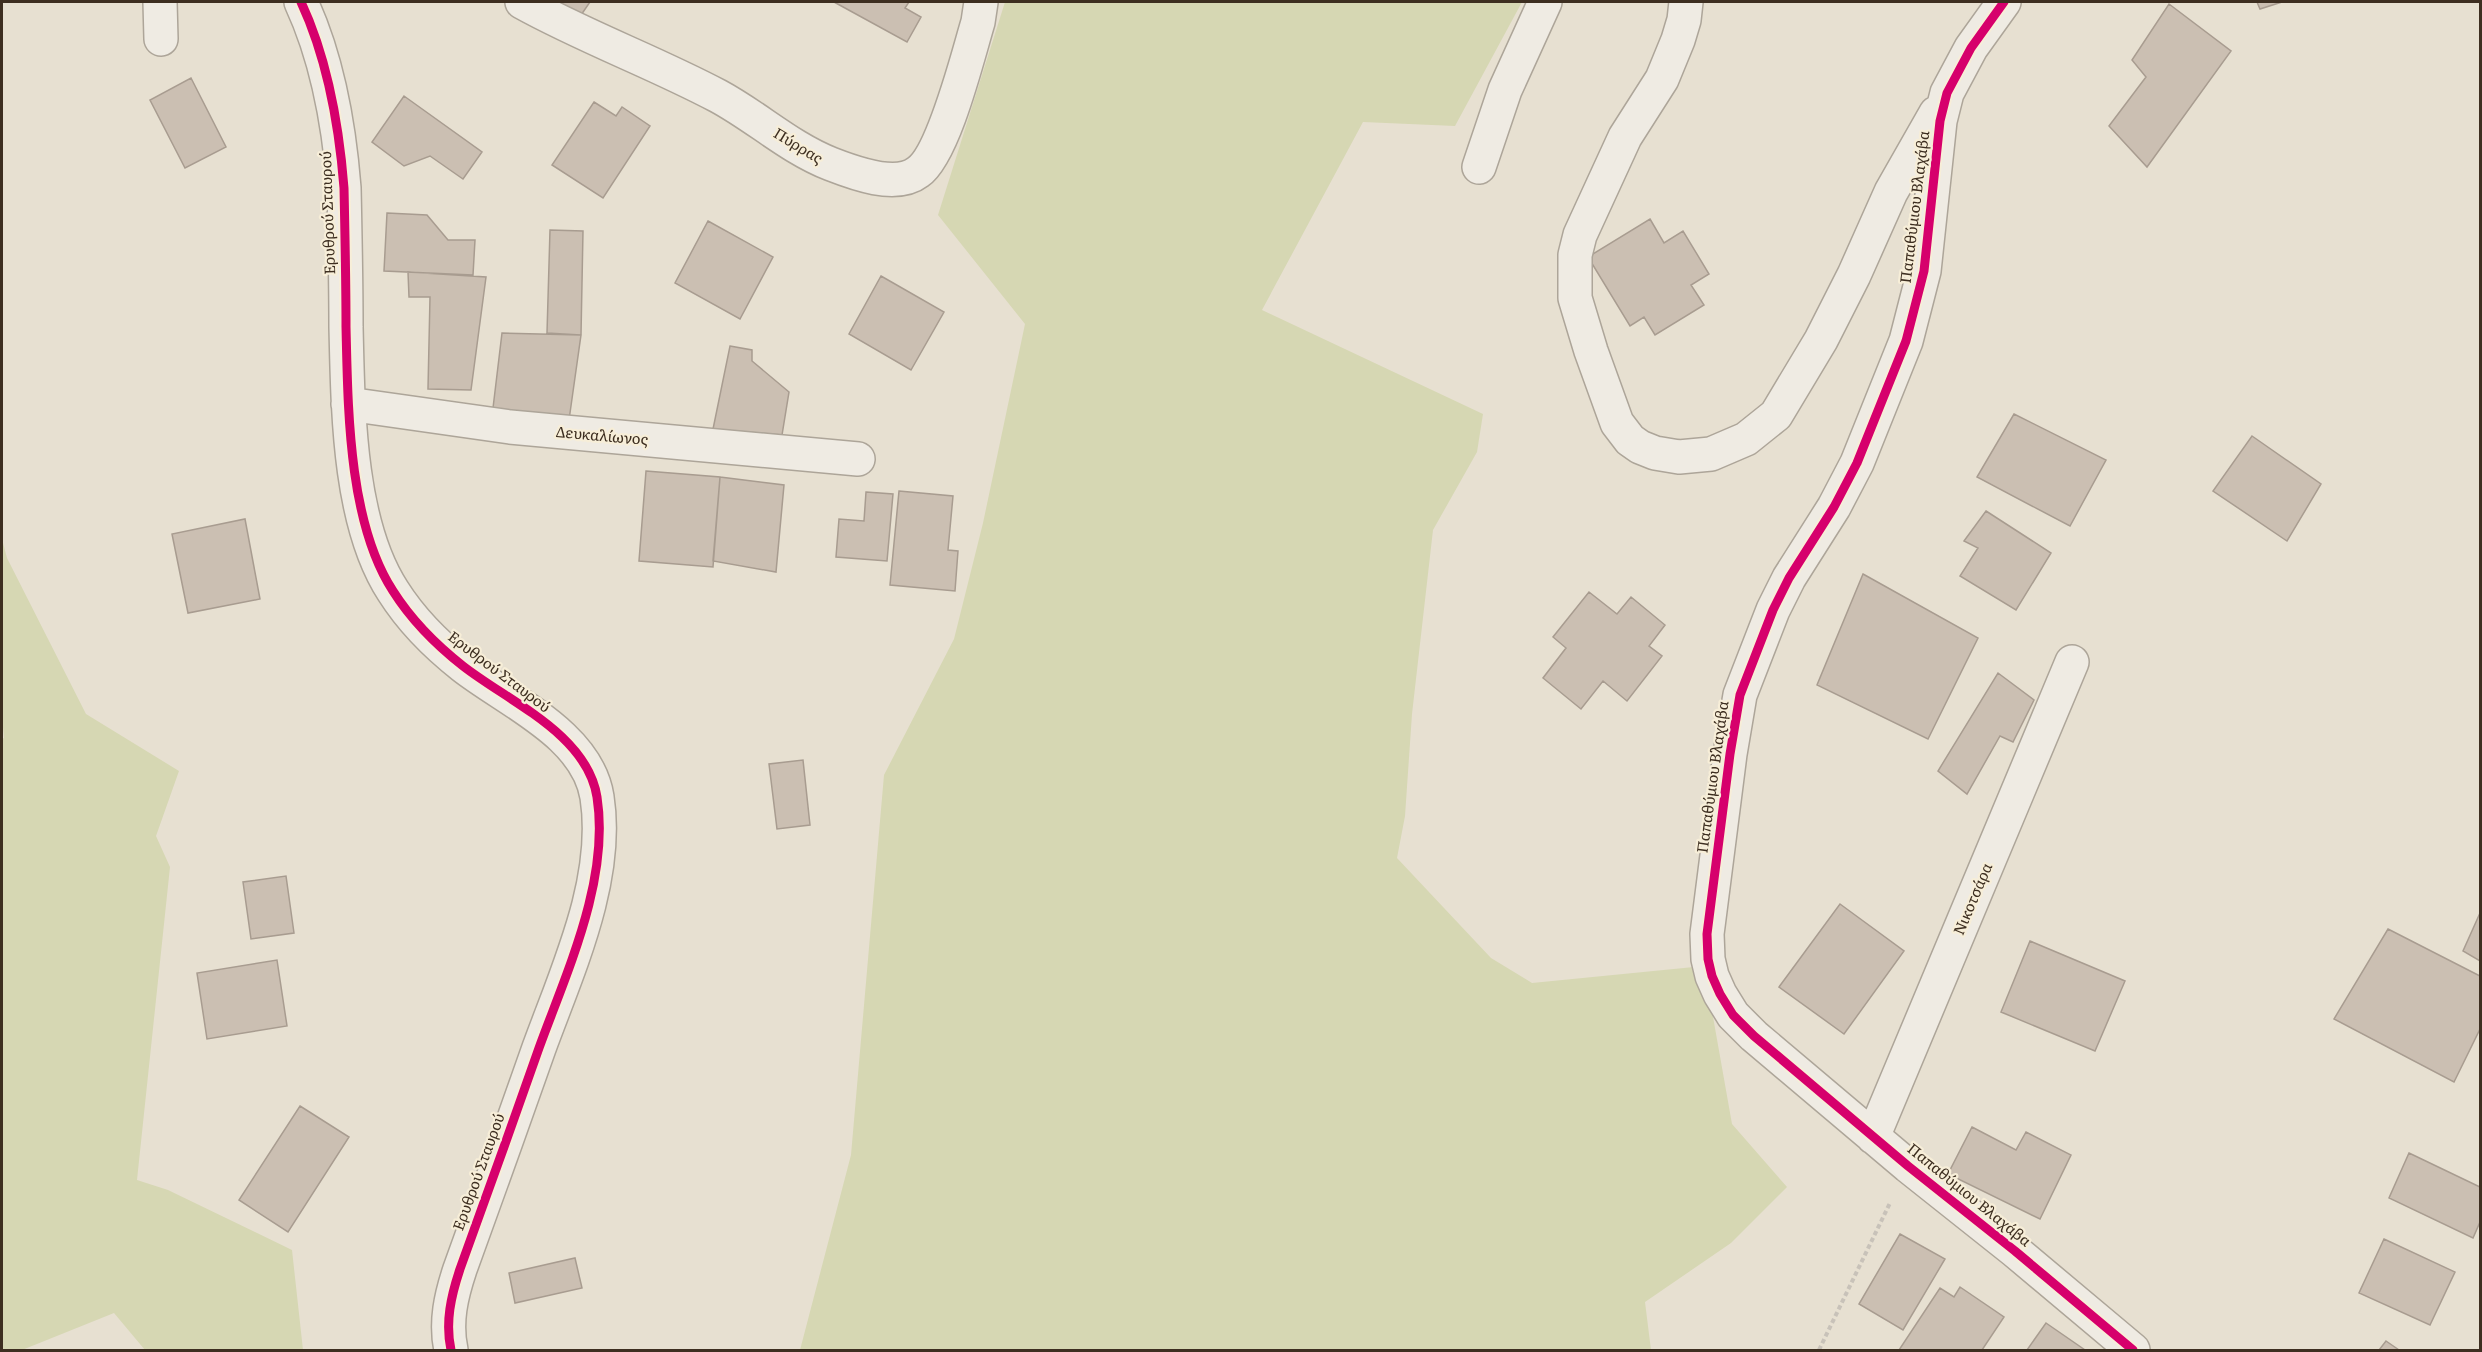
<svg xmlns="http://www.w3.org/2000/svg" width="2482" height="1352" viewBox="0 0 2482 1352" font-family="Literata,serif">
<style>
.green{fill:#d6d7b3}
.building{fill:#cbbfb2;stroke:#a89c90;stroke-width:1.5}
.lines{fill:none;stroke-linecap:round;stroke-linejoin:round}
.minor-casing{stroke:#ada599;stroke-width:36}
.path{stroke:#c8c2b9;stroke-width:4;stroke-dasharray:4.5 3;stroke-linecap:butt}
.minor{stroke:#efebe3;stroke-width:33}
.cycleway-casing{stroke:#f7eed8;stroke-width:13}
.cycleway{stroke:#d6006c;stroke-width:9}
.labels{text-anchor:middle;stroke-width:4.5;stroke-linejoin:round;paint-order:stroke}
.street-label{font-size:15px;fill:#3d2e20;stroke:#f7eed8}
</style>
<rect width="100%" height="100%" fill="#e7e0d1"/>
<path class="green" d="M 1005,2 L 1522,2 L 1455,126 L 1363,122 L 1262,310 L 1483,414 L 1477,452 L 1433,530 L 1412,714 L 1405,816 L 1397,858 L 1491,958 L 1532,983 L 1704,966 L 1732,1124 L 1787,1187 L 1731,1243 L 1645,1302 L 1651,1350 L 800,1350 L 851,1155 L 884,775 L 954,639 L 983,523 L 1025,324 L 938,215 Z
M 2,539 L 7,558 L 86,714 L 179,771 L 156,836 L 170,867 L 137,1180 L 168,1190 L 292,1250 L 303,1350 L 145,1350 L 114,1313 L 22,1350 L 2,1350 L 2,739 L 4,738 L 2,716 Z"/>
<path class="building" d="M 554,2 L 590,2 L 579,18 Z
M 834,2 L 909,2 L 905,8 L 921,17 L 907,42 Z
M 2257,2 L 2282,2 L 2260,9 Z
M 2169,4 L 2231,51 L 2147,167 L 2109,126 L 2146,77 L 2132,60 Z
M 191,78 L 226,147 L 185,168 L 150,100 Z
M 404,96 L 482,152 L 463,179 L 430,156 L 404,166 L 372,142 Z
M 594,102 L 616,116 L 622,107 L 650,126 L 603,198 L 552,165 Z
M 387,213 L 427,215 L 448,240 L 475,240 L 473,275 L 384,271 Z
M 1650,219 L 1664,243 L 1683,231 L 1709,274 L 1691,285 L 1704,305 L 1655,335 L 1644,317 L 1630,326 L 1588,257 Z
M 708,221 L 773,257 L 740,319 L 675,283 Z
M 550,230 L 583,231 L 581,335 L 547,333 Z
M 408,272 L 486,277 L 471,390 L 428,389 L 430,297 L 409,297 Z
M 881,276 L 944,312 L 911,370 L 849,334 Z
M 502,333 L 581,335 L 569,420 L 493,408 Z
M 730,346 L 752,350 L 752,361 L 789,392 L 782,435 L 713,429 Z
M 2014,414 L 2106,460 L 2070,526 L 1977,477 Z
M 2252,436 L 2321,484 L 2287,541 L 2213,491 Z
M 646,471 L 720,477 L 713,567 L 639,561 Z
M 720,477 L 784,485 L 776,572 L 713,561 Z
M 899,491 L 953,496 L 948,550 L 958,551 L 955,591 L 890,585 Z
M 866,492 L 893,494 L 887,561 L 836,557 L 839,519 L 864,521 Z
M 1986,511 L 2051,553 L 2016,610 L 1960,576 L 1978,548 L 1964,541 Z
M 245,519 L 260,599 L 188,613 L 172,534 Z
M 1863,574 L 1978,638 L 1928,739 L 1817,685 Z
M 1589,592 L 1617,614 L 1631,597 L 1665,625 L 1649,646 L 1662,656 L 1627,701 L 1603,681 L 1581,709 L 1543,678 L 1566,648 L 1553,637 Z
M 1998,673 L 2034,700 L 2013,742 L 2000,736 L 1967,794 L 1938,771 Z
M 803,760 L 810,825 L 777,829 L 769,764 Z
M 286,876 L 294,933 L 251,939 L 243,882 Z
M 1840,904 L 1904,951 L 1844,1034 L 1779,987 Z
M 2480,913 L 2480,961 L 2463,951 Z
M 2388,929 L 2480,976 L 2480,1029 L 2454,1082 L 2334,1019 Z
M 2030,941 L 2125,981 L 2095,1051 L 2001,1012 Z
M 277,960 L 287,1026 L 207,1039 L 197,973 Z
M 300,1106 L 349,1137 L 288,1232 L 239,1200 Z
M 1972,1127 L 2016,1150 L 2026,1132 L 2071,1155 L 2040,1219 L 1948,1174 Z
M 2409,1153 L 2480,1187 L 2480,1222 L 2473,1238 L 2389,1198 Z
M 1900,1234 L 1945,1259 L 1903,1330 L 1859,1304 Z
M 2384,1239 L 2455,1272 L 2430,1325 L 2359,1293 Z
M 575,1258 L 582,1288 L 515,1303 L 509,1273 Z
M 1960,1287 L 2004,1317 L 1982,1350 L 1899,1350 L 1940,1288 L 1954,1297 Z
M 2046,1323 L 2085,1350 L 2027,1350 Z
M 2386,1341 L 2399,1350 L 2379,1350 Z"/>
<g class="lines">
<defs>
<path id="minor" d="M 160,2 L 161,39
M 301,2 C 328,60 339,124 344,188 C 345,234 346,280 346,327 C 348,407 348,522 393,591 C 412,621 435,644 463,666 C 509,702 587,734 597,797 C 610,880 567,971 539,1048 C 513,1122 487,1195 460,1269 C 451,1296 445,1322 451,1350
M 522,2 C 585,37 654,62 718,96 C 757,117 790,148 831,164 C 854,173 896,189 918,172 C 944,154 968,55 978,22 L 981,2
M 1686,2 L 1684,20 L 1678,40 L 1662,79 L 1625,137 L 1580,235 L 1575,255 L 1575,298 L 1591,351 L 1617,423 L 1630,440 L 1640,447 L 1655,453 L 1679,457 L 1711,454 L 1746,439 L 1776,415 L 1821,340 L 1854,275 L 1891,192 L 1936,113
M 2004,2 L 1971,48 L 1947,93 L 1940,121 L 1924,271 L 1906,341 L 1857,463 L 1834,507 L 1789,578 L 1773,610 L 1740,695 L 1730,754 L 1707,934 L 1708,959 L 1712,976 L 1720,994 L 1733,1015 L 1754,1036 L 1908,1166 L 2015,1251 L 2133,1350
M 1479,167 L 1505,90 L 1545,2
M 348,404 L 510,427 L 858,459
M 1873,1137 L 2072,662"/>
</defs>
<use href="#minor" class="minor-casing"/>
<path class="path" d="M 1819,1350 L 1890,1203"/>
<use href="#minor" class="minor"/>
<defs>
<path id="cycleway" d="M 301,2 C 328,60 339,124 344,188 C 345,234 346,280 346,327 C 348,407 348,522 393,591 C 412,621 435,644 463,666 C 509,702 587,734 597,797 C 610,880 567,971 539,1048 C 513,1122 487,1195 460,1269 C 451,1296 445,1322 451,1350
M 2004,2 L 1971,48 L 1947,93 L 1940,121 L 1924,271 L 1906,341 L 1857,463 L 1834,507 L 1789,578 L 1773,610 L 1740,695 L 1730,754 L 1707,934 L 1708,959 L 1712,976 L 1720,994 L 1733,1015 L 1754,1036 L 1908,1166 L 2015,1251 L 2133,1350"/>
</defs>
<use href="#cycleway" class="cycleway-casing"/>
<use href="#cycleway" class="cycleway"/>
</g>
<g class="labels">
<g class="street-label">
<text transform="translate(798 146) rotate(31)" y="5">Πύρρας</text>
<text transform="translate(1915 207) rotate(-83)" y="5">Παπαθύμιου Βλαχάβα</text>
<text transform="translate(328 213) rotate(-92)" y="5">Ερυθρού Σταυρού</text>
<text transform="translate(602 436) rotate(5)" y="5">Δευκαλίωνος</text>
<text transform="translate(499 672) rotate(37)" y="5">Ερυθρού Σταυρού</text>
<text transform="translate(1713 777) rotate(-82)" y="5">Παπαθύμιου Βλαχάβα</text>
<text transform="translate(1973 899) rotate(-67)" y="5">Νικοτσάρα</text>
<text transform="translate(479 1172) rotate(-70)" y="5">Ερυθρού Σταυρού</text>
<text transform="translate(1969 1195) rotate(39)" y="5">Παπαθύμιου Βλαχάβα</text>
</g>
</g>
<rect width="2482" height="1352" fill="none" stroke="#3d2e20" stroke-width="6"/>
</svg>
